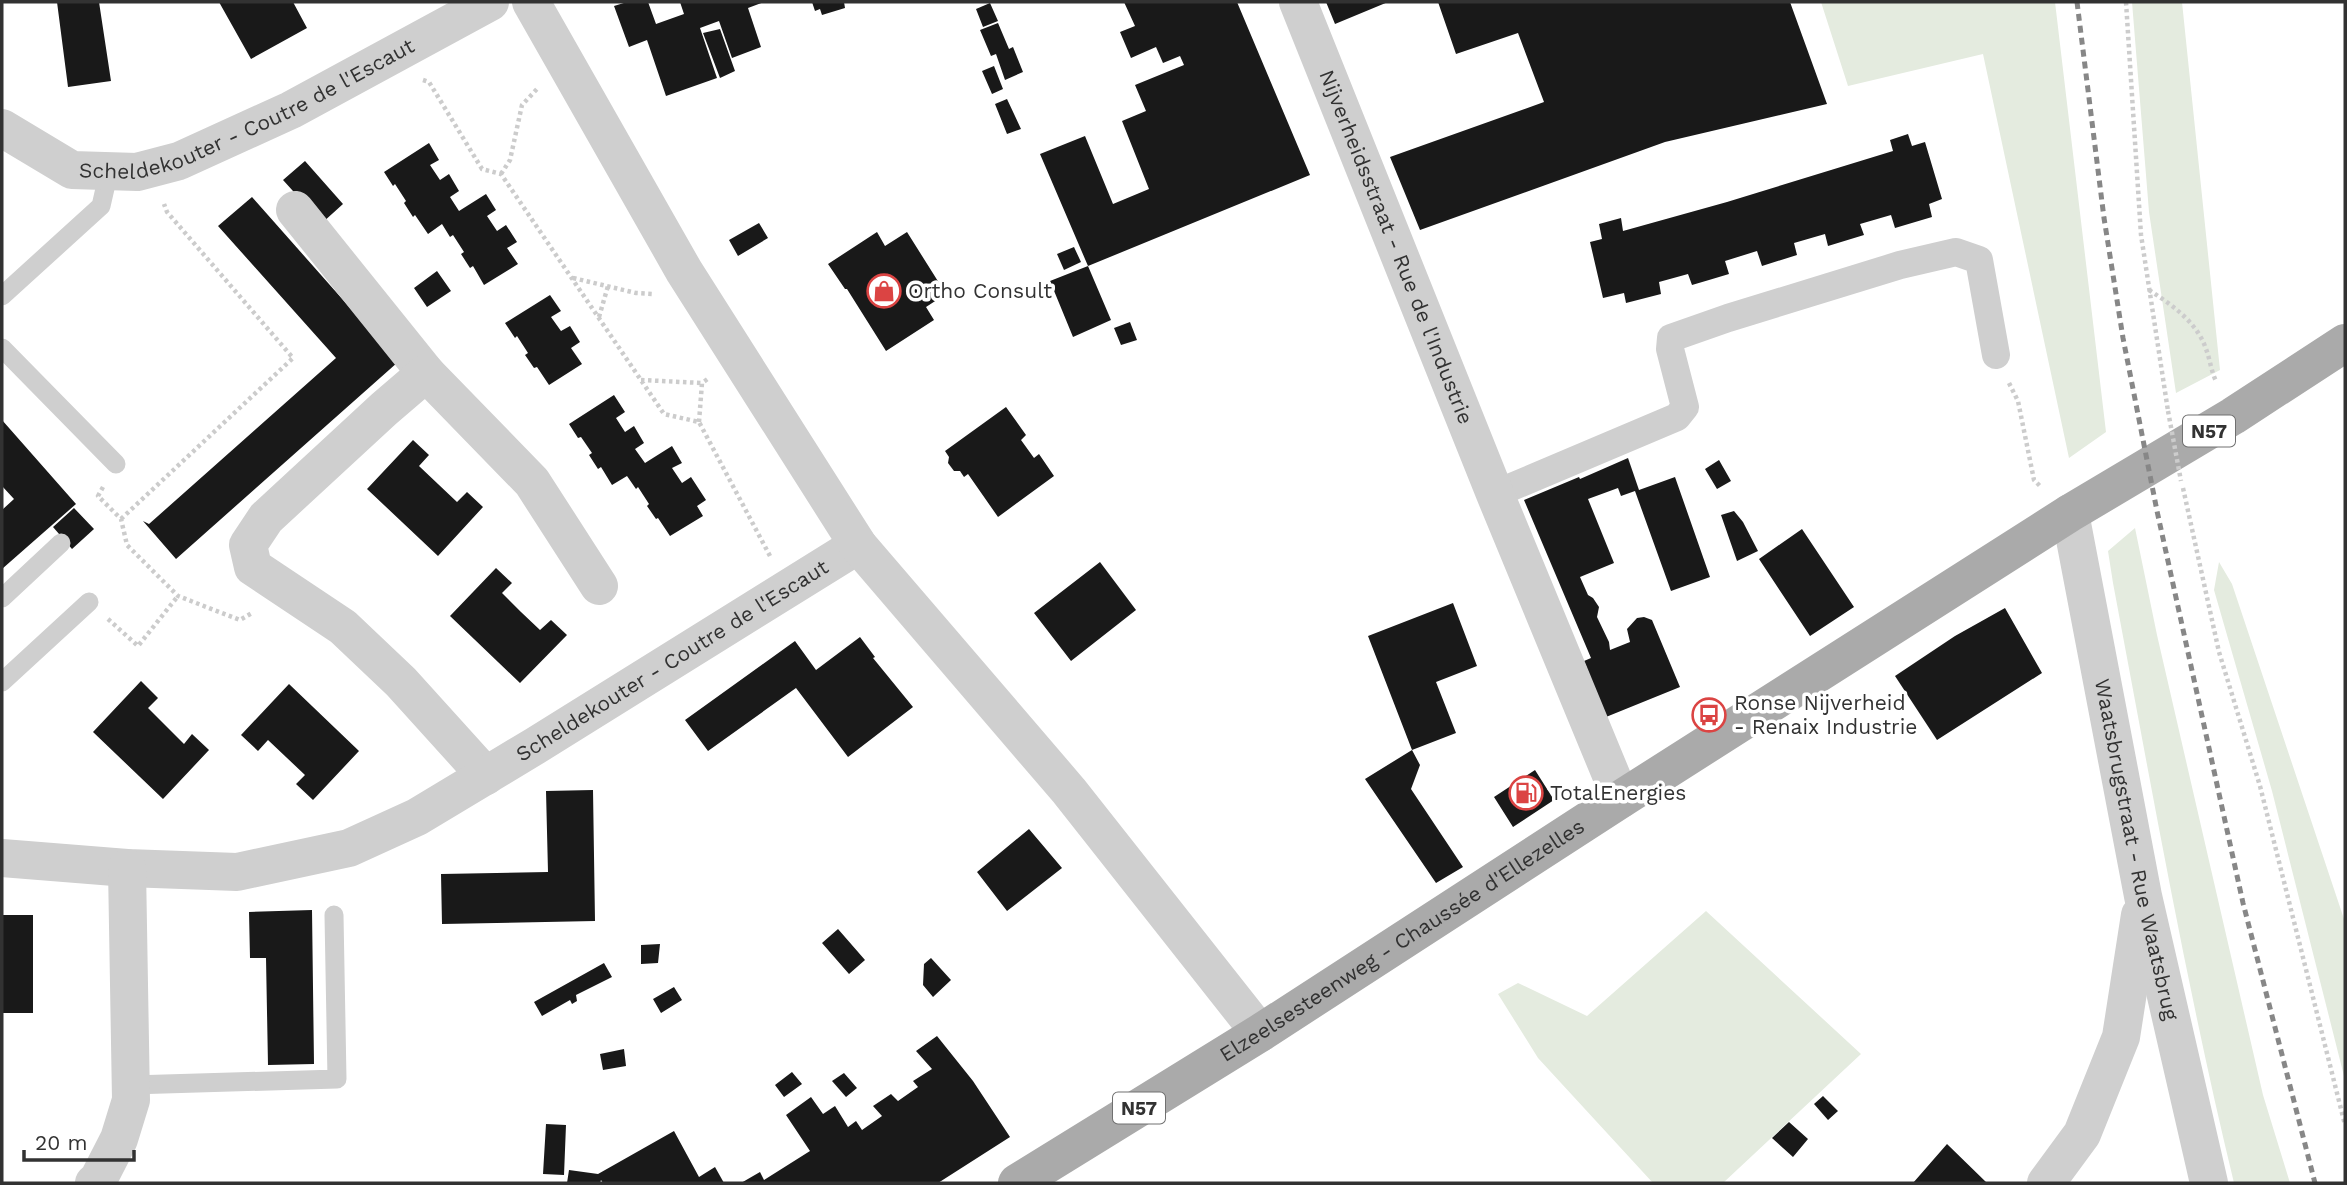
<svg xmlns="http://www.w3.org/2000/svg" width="2347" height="1185" viewBox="0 0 2347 1185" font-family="'Work Sans',sans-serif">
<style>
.green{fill:#e4ebdf}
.building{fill:#191919}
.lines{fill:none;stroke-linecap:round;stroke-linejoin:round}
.path{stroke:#ccc;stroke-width:4.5;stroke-dasharray:3.5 3.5;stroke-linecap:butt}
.service{stroke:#cfcfcf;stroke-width:19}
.pedestrian{stroke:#cfcfcf;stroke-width:28}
.minor{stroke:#cfcfcf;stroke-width:38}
.tertiary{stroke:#cfcfcf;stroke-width:38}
.primary{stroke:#aaa;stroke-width:38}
.rail{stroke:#878787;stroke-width:5;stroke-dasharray:7 5;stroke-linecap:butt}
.path-bridge{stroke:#ccc;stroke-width:4.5;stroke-dasharray:3.5 3.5;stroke-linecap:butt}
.labels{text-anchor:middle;stroke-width:7;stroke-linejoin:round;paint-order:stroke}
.shield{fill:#fff;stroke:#707070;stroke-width:2}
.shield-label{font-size:19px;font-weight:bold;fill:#323232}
.street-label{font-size:21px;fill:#323232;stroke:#fff}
.poi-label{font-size:21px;fill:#323232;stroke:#fff;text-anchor:start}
</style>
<rect width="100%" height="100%" fill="#fff"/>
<path class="green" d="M 1821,2 L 2055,2 L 2106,432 L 2069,458 L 1983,54 L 1848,86 Z
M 2132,2 L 2182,2 L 2220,370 L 2176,393 L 2149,212 Z
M 2135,528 L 2157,635 L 2263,1095 L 2290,1183 L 2234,1183 C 2186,985 2151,784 2113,583 L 2108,551 Z
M 2219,562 L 2232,584 L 2345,922 L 2345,1080 L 2272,791 L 2214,590 Z
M 1706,911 L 1861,1054 L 1723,1183 L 1653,1183 L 1538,1058 L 1498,994 L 1518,983 L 1587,1016 Z"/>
<path class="building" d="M 57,2 L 99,2 L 111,81 L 68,87 Z
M 219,2 L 293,2 L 307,28 L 251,59 Z
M 627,2 L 648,2 L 656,24 L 684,14 L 680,2 L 764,2 L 748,8 L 761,47 L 732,58 L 719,21 L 700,28 L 717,78 L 666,96 L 647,40 L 629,47 L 614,6 Z
M 812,2 L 844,2 L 845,8 L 822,15 L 820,9 L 815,11 Z
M 1124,2 L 1237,2 L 1310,175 L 1088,266 L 1111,320 L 1073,337 L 1050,281 L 1088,266 L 1040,154 L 1085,136 L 1113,204 L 1149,189 L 1122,121 L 1146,111 L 1135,85 L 1184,65 L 1180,56 L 1163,63 L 1156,47 L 1131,58 L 1120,32 L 1135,26 Z
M 1326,2 L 1388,2 L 1335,24 Z
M 1438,2 L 1790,2 L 1827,104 L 1665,142 L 1420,230 L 1390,157 L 1544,102 L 1518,33 L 1456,54 Z
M 990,3 L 998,21 L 983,27 L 976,9 Z
M 998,23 L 1009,49 L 1013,47 L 1023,72 L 1005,80 L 996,54 L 991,56 L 980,30 Z
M 720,29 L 735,71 L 720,78 L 703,33 Z
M 994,66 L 1003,89 L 992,94 L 982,71 Z
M 1007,99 L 1021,129 L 1007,134 L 995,104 Z
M 1908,134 L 1912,146 L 1925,142 L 1942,199 L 1929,204 L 1932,217 L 1895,228 L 1891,215 L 1860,224 L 1864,235 L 1828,246 L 1825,234 L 1794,243 L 1797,255 L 1762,266 L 1757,251 L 1725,261 L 1729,274 L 1709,280 L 1692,285 L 1688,274 L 1659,282 L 1661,294 L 1626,303 L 1624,293 L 1603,298 L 1590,242 L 1602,239 L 1599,224 L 1621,218 L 1623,231 L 1727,202 L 1893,151 L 1890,140 Z
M 429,143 L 439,160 L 430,165 L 440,180 L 449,174 L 459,191 L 450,197 L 459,211 L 486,194 L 496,210 L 487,216 L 497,231 L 506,225 L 517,242 L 507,248 L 518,264 L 484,285 L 473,266 L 470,268 L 461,254 L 464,252 L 453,235 L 450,237 L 442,224 L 428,234 L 415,215 L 413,217 L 404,203 L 406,201 L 395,184 L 393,186 L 384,172 Z
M 305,161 L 343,204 L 322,223 L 283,180 Z
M 252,197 L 398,362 L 176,559 L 143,521 L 149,524 L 336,358 L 218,226 Z
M 759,223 L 768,238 L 738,256 L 729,240 Z
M 877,232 L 885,246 L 907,232 L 946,294 L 926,307 L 934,320 L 886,351 L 847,289 L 845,289 L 828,264 Z
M 1074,247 L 1081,262 L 1064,270 L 1057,254 Z
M 437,271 L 451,291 L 427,307 L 414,288 Z
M 550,295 L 561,311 L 551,317 L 561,331 L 570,326 L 580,342 L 571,348 L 582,364 L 549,385 L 537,367 L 534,368 L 525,355 L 528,353 L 517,336 L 515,338 L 505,323 Z
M 1130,322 L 1137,340 L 1121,345 L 1114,328 Z
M 614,395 L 625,412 L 616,418 L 625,432 L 634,426 L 644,443 L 635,449 L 645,463 L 672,446 L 682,463 L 672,468 L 682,483 L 691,477 L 706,500 L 697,506 L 703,516 L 670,536 L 658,518 L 656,519 L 647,506 L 649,504 L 638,487 L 636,489 L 627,476 L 612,485 L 601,467 L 598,469 L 589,455 L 592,453 L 581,437 L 578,438 L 569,424 Z
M 1006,407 L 1026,435 L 1021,440 L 1034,458 L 1039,454 L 1054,476 L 998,517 L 968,474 L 964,477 L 960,471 L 954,471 L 948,463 L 949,457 L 945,451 Z
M 2,420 L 76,504 L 2,569 L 2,510 L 14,499 L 2,486 Z
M 413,440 L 429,455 L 419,466 L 457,502 L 467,492 L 483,507 L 438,556 L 367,489 Z
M 1628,458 L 1639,490 L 1675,477 L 1710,577 L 1671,591 L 1635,491 L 1621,496 L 1618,488 L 1588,499 L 1614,563 L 1580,577 L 1588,595 L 1593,598 L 1599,607 L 1597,617 L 1609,642 L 1610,650 L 1630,642 L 1627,629 L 1637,618 L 1644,617 L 1652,620 L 1680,687 L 1606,717 L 1584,661 L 1591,658 L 1524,500 L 1579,477 L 1580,479 Z
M 1719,460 L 1731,481 L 1717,489 L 1705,469 Z
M 74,508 L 94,529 L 72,549 L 53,527 Z
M 1734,511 L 1743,522 L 1758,551 L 1737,561 L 1721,515 Z
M 1802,529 L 1854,607 L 1810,636 L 1759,559 Z
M 1100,562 L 1136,610 L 1071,661 L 1034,613 Z
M 496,568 L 512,583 L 502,593 L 521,612 L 540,630 L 551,620 L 567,635 L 520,683 L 450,616 Z
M 1453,603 L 1477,666 L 1436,682 L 1456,733 L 1412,750 L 1368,636 Z
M 2005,608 L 2042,673 L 1937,740 L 1895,676 L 1955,636 Z
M 860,637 L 875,657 L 873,658 L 913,707 L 848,757 L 796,688 L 708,751 L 685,720 L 795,641 L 816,670 Z
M 141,681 L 158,698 L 148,708 L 184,744 L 192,734 L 209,750 L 163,799 L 93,732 Z
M 289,684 L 359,751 L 313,800 L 296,784 L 305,775 L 268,740 L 258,751 L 241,735 Z
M 1412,750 L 1420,765 L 1411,789 L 1463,867 L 1436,883 L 1365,779 Z
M 1535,770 L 1554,800 L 1513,827 L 1494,797 Z
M 593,790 L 595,921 L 442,924 L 441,874 L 548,872 L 546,791 Z
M 1029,829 L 1062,868 L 1007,911 L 977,872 Z
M 312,910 L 314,1064 L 268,1065 L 266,958 L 250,958 L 249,912 Z
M 2,915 L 33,915 L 33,1013 L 2,1013 Z
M 838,929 L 865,960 L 849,974 L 822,943 Z
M 660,944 L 658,963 L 641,964 L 641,945 Z
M 931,958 L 951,980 L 933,997 L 923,985 L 924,964 Z
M 604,963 L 612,977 L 576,995 L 577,1001 L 572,1004 L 570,1000 L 542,1016 L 534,1002 Z
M 674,987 L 682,1000 L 661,1013 L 653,999 Z
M 937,1036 L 973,1081 L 1010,1137 L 938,1183 L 741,1183 L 760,1172 L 764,1180 L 810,1151 L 786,1115 L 811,1097 L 823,1114 L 835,1106 L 848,1127 L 856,1121 L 862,1130 L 882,1116 L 873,1106 L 891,1094 L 898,1101 L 918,1087 L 913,1081 L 932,1069 L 916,1051 Z
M 624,1049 L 626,1066 L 603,1070 L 600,1054 Z
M 792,1072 L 802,1084 L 784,1097 L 775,1085 Z
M 844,1073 L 857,1088 L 846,1097 L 832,1081 Z
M 1823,1096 L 1838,1111 L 1828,1120 L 1814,1104 Z
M 1789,1122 L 1808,1139 L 1793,1157 L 1772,1138 Z
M 546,1124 L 566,1125 L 564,1175 L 543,1174 Z
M 674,1131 L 699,1177 L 715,1167 L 724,1183 L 603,1183 L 601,1180 L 600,1183 L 567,1183 L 569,1170 L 598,1174 Z
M 1947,1144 L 1987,1183 L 1913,1183 Z"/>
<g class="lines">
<path class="path" d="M 2126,2 L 2141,235 L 2168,411
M 423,80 L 429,82 L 482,169 L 501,174 L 664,414 L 699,422 L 770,556
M 501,174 L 510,160 L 522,105 L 537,89
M 573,278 L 636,293 L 652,294
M 2149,290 C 2172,305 2197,322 2206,349 C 2210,359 2211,371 2216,381
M 599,317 L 608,286
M 641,380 L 702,383
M 2009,383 L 2018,401 L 2034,480 L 2041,487
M 699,422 L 702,383 L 709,378
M 103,487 L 98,496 L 121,519 L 127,545 L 178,596 L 240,620 L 252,613
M 2183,488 L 2219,652 L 2260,786 L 2345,1125
M 121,519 L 293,358 L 167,212 L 164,204
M 108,619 L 138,646 L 178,596"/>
<path class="service" d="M 2,296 L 101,206 L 109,171
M 2,348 L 116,464
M 2,598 L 61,543
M 2,682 L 89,602
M 131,1085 L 337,1079 L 334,915"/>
<path class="pedestrian" d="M 1495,494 L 1677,417 L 1685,407 L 1670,349 L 1671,338 L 1728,318 L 1900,265 L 1956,252 L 1979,260 L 1996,355"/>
<g class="minor">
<path id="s1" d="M 1298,2 L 1495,494 L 1621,799"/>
<path id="s2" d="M 2,128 L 72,170 L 137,172 L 179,161 L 291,110 L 490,2"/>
<path d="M 295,210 L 426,373"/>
<path id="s3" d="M 2070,513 L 2143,896 L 2209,1183"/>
<path d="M 486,776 L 401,682 L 343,627 L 253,567 L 248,545 L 266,518 L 384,409 L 426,373 L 532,482 L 599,586"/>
<path id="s4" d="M 2,858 L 127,868 L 237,872 L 349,848 L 417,817 L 535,746 L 858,545"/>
<path d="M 94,1183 L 98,1180 L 119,1139 L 131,1100 L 127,868"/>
<path d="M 2046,1183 L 2082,1134 L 2121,1037 L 2140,915"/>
</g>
<path class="tertiary" d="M 531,2 L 684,271 L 858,545 L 1069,791 L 1260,1033"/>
<path class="primary" id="s5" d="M 1017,1183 L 1260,1033 L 1621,799 L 2070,513 L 2233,416 L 2345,343"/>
<path class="rail" d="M 2077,2 L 2104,218 L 2123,338 L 2157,511 L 2243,903 L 2315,1183"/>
<path class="path-bridge" d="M 2168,411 L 2181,481"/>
</g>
<defs>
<symbol id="shop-ring" viewBox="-11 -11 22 22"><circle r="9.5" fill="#fff" stroke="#db4443" stroke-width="1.5"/><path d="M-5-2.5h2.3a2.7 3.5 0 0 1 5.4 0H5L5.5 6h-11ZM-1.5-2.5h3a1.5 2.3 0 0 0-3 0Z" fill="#db4443"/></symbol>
<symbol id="bus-ring" viewBox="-11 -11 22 22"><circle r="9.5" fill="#fff" stroke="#db4443" stroke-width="1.5"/><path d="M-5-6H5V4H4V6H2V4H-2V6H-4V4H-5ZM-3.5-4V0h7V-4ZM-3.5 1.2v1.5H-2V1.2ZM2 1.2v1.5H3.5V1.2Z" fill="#db4443"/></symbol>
<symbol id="fuel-ring" viewBox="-11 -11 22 22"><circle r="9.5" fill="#fff" stroke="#db4443" stroke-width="1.5"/><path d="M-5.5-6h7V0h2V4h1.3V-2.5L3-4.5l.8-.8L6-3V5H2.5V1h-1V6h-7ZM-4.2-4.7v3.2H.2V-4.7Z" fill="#db4443"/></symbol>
</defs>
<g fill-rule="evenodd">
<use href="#shop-ring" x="865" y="272" width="38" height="38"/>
<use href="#bus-ring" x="1690" y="696" width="38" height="38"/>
<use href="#fuel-ring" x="1507" y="774" width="38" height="38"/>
</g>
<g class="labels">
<g class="shield">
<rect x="2183" y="415.5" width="52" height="31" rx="5"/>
<rect x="1113" y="1092.5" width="52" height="31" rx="5"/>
</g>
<g class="shield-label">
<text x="2209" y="438">N57</text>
<text x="1139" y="1115">N57</text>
</g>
<g class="street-label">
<text dy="7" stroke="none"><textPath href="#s2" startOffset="270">Scheldekouter - Coutre de l'Escaut</textPath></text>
<text dy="7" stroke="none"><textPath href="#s1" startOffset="264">Nijverheidsstraat - Rue de l'Industrie</textPath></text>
<text dy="7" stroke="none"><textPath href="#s4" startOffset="724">Scheldekouter - Coutre de l'Escaut</textPath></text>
<text dy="7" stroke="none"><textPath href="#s3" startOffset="343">Waatsbrugstraat - Rue Waatsbrug</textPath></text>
<text dy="7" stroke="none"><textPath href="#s5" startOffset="455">Elzeelsesteenweg - Chaussée d'Ellezelles</textPath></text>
</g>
<g class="poi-label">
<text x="908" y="298">Ortho Consult</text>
<text x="1734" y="710">Ronse Nijverheid<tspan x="1734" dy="24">- Renaix Industrie</tspan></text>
<text x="1550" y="800">TotalEnergies</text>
</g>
</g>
<rect width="2347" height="1185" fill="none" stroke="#323232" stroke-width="7"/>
<path d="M24 1150v10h110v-10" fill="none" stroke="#323232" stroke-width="3.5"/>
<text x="35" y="1150" font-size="21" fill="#323232" stroke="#ffffff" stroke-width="5" paint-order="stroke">20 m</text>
</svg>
